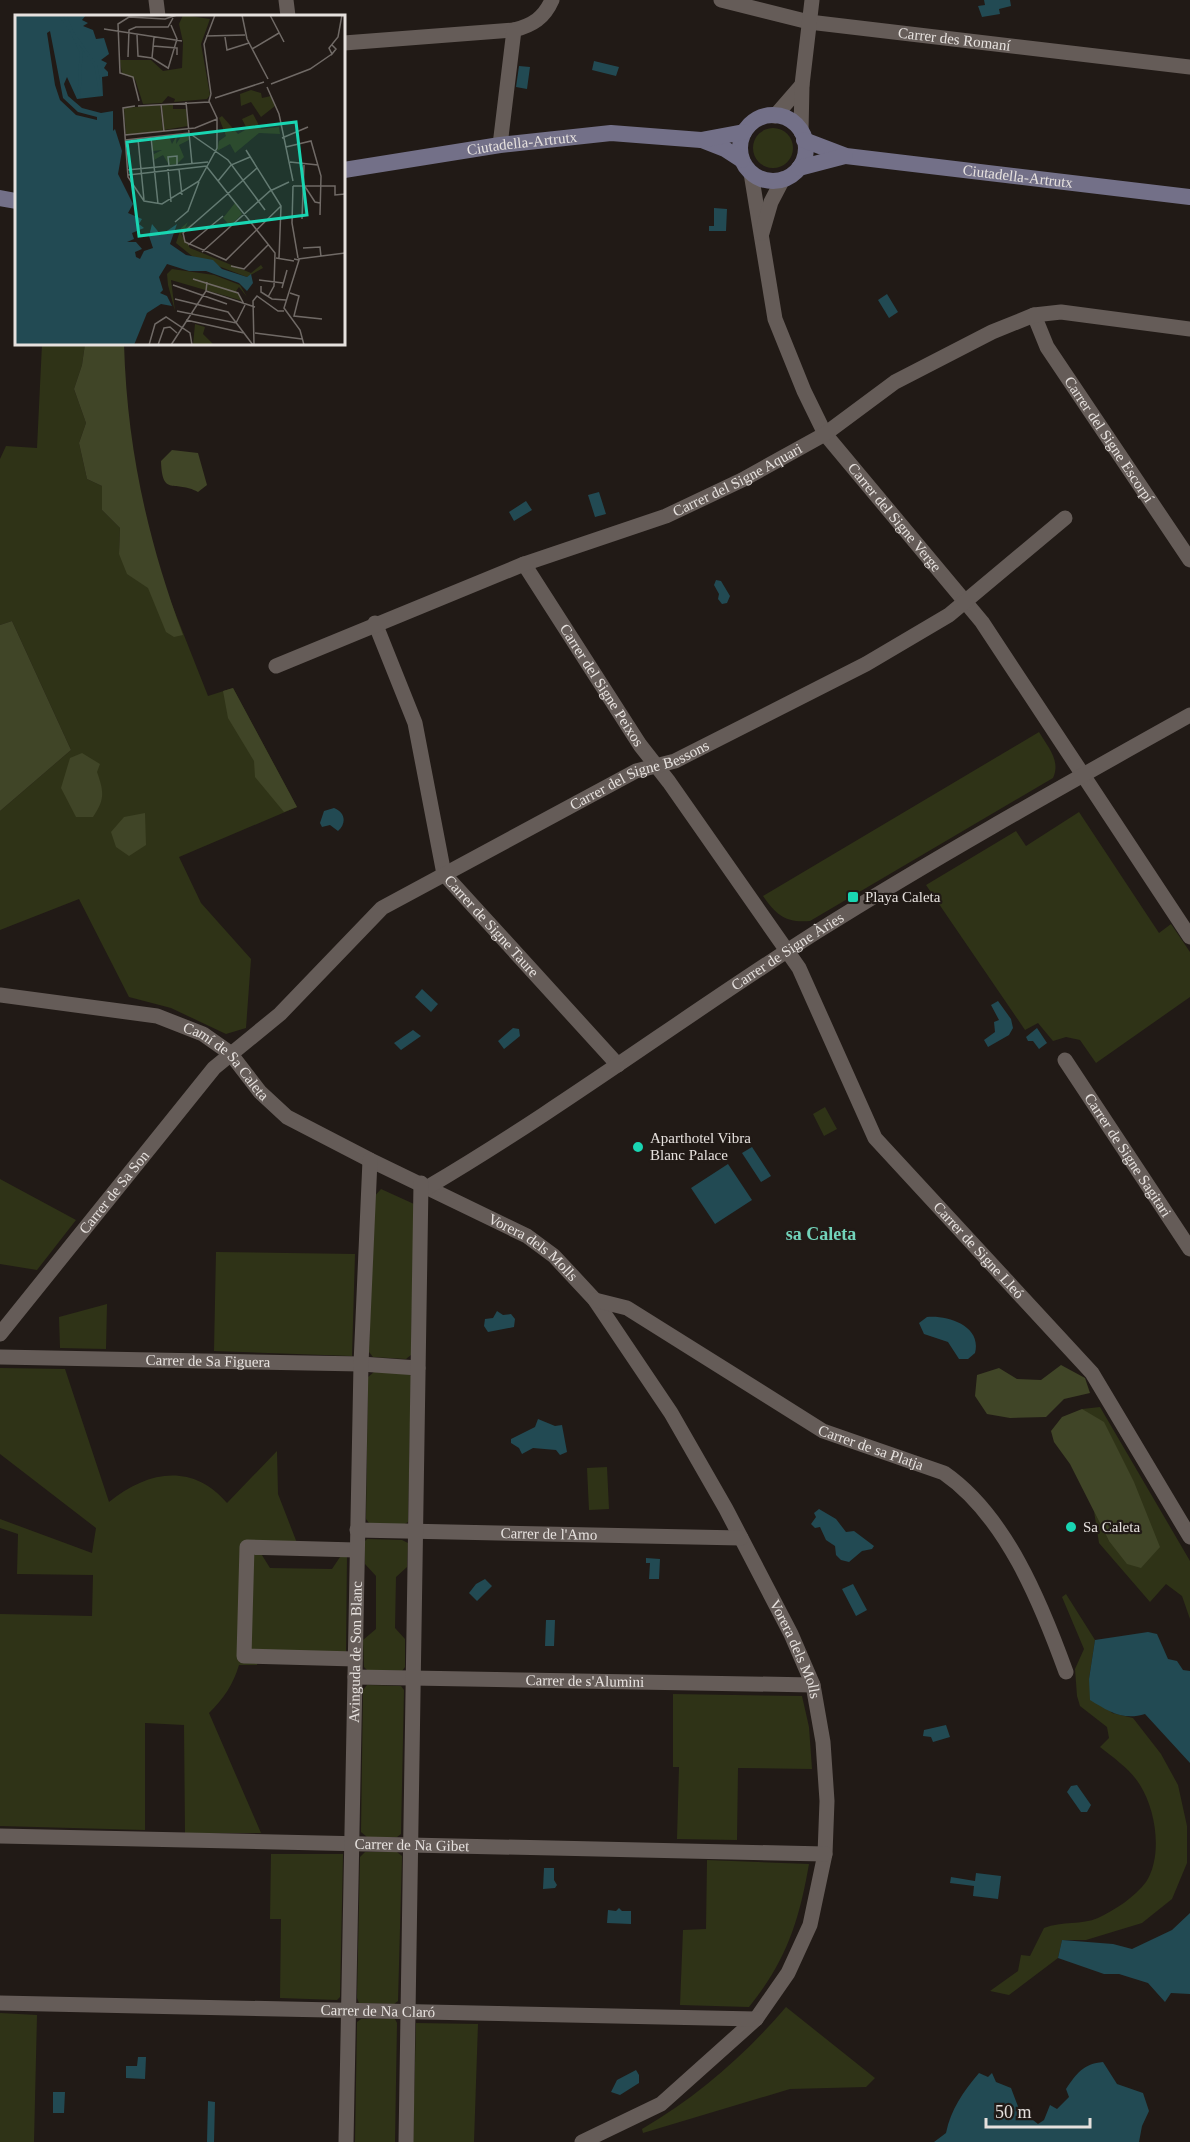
<svg xmlns="http://www.w3.org/2000/svg" width="1190" height="2142" viewBox="0 0 1190 2142" font-family="Georgia,serif">
<style>
.green{fill:#2f3317}
.forest{fill:#404527}
.water{fill:#224a53}
.lines{fill:none;stroke-linecap:round;stroke-linejoin:round}
.minor{stroke:#655c58;stroke-width:15}
.secondary{stroke:#737088;stroke-width:16}
.poi-dot{fill:#19d5b2;stroke:#211a16;stroke-width:2}
.labels{text-anchor:middle;stroke-width:4.5;stroke-linejoin:round;paint-order:stroke}
.street-label{font-size:15px;fill:#e6e1de;stroke:#211a16}
.poi-label{font-size:15px;fill:#e6e1de;stroke:#211a16;text-anchor:start}
.quarter-label{font-size:18px;font-weight:bold;fill:#72d3ba;stroke:#211a16}
.inset-river{fill:none;stroke:#224a53;stroke-width:3}
.inset-road{fill:none;stroke:#706a66;stroke-width:1.5}
.view{fill:#19d5b2;fill-opacity:0.15;stroke:#19d5b2;stroke-width:3}
.inset-edge{fill:none;stroke:#e6e1de;stroke-width:3}
</style>
<rect width="100%" height="100%" fill="#211a16"/>
<path class="green" d="M753 148a20 20 0 1 1 40 0a20 20 0 1 1-40 0Z
M 42,344 L 85,344 L 82,365 L 74,389 L 86,423 L 79,443 L 87,479 L 102,486 L 102,510 L 120,528 L 119,554 L 159,572 L 208,696 L 233,688 L 297,807 L 179,857 L 201,903 L 251,959 L 246,1028 L 226,1034 L 171,1008 L 129,997 L 79,899 L 0,930 L 0,811 L 71,750 L 12,621 L 0,625 L 0,459 L 6,446 L 37,448 Z
M 1039,732 C 1048,747 1061,761 1053,778 L 810,921 C 786,923 777,916 763,896 Z
M 1079,812 L 1159,933 L 1171,924 L 1190,952 L 1190,997 L 1096,1063 L 1080,1040 L 1066,1037 L 1053,1041 L 1038,1023 L 1025,1030 L 926,885 L 1016,831 L 1026,846 Z
M 825,1107 L 837,1129 L 824,1136 L 813,1114 Z
M 0,1179 L 76,1220 L 37,1270 L 0,1264 Z
M 381,1189 L 414,1204 L 411,1355 L 406,1359 L 373,1357 L 369,1352 L 373,1198 Z
M 216,1252 L 355,1254 L 352,1356 L 214,1351 Z
M 107,1304 L 106,1349 L 60,1348 L 59,1317 Z
M 0,1368 L 65,1369 L 109,1502 C 147,1471 192,1462 227,1503 L 277,1451 L 278,1494 L 297,1543 L 260,1552 L 270,1568 L 332,1569 L 342,1554 L 347,1555 L 346,1654 L 260,1652 L 257,1665 L 239,1665 C 233,1685 224,1698 209,1713 L 261,1833 L 185,1833 L 184,1725 L 145,1723 L 145,1830 L 0,1826 L 0,1614 L 92,1616 L 93,1575 L 17,1574 L 18,1534 L 0,1528 L 0,1519 L 92,1553 L 96,1528 L 0,1454 Z
M 374,1372 L 408,1373 L 411,1376 L 408,1522 L 403,1525 L 369,1523 L 366,1519 L 368,1377 Z
M 1100,1407 L 1190,1561 L 1190,1619 L 1182,1596 L 1166,1584 L 1150,1602 L 1099,1543 L 1094,1511 L 1109,1541 L 1082,1409 Z
M 607,1467 L 609,1509 L 589,1510 L 587,1468 Z
M 367,1539 L 402,1540 L 408,1543 L 407,1567 L 396,1577 L 395,1628 L 405,1639 L 405,1667 L 402,1671 L 367,1670 L 364,1667 L 363,1640 L 376,1629 L 376,1576 L 365,1564 L 364,1542 Z
M 1066,1594 L 1095,1640 L 1089,1679 L 1112,1713 L 1133,1718 L 1161,1754 L 1178,1785 L 1187,1826 L 1187,1863 L 1172,1899 L 1142,1923 L 1086,1940 L 1062,1940 L 1058,1958 L 1009,1995 L 990,1991 L 1018,1971 L 1021,1955 L 1030,1956 L 1044,1928 C 1062,1921 1082,1925 1098,1918 C 1115,1910 1135,1897 1146,1882 C 1163,1856 1156,1810 1140,1785 C 1131,1770 1114,1758 1100,1747 L 1109,1738 L 1107,1727 L 1080,1706 L 1077,1696 L 1075,1669 L 1084,1649 L 1062,1597 Z
M 367,1685 L 401,1686 L 404,1690 L 401,1834 L 397,1837 L 367,1837 L 361,1832 L 363,1690 Z
M 673,1694 L 802,1696 L 809,1727 L 812,1769 L 738,1768 L 737,1840 L 677,1839 L 679,1767 L 673,1767 Z
M 365,1852 L 397,1852 L 402,1856 L 398,2001 L 394,2004 L 359,2003 L 357,1998 L 360,1857 Z
M 271,1854 L 343,1854 L 340,1997 L 337,2000 L 280,1998 L 281,1919 L 270,1919 Z
M 707,1860 L 809,1864 C 799,1922 786,1961 749,2007 L 680,2005 L 683,1930 L 706,1929 Z
M 786,2007 L 875,2078 L 866,2087 L 790,2089 L 643,2133 L 642,2129 C 697,2097 745,2055 786,2007 Z
M 0,2013 L 37,2015 L 34,2142 L 0,2142 Z
M 361,2019 L 395,2019 L 397,2023 L 395,2142 L 355,2142 L 357,2022 Z
M 416,2023 L 478,2024 L 474,2142 L 413,2142 Z"/>
<path class="forest" d="M 85,344 L 124,344 C 127,447 147,538 183,635 L 174,637 L 166,632 L 148,588 L 127,574 L 119,554 L 120,528 L 102,510 L 102,486 L 87,479 L 79,443 L 86,423 L 74,389 L 82,365 Z
M 172,450 L 198,453 L 207,485 L 198,492 C 175,479 162,498 161,461 Z
M 12,621 L 71,750 L 0,811 L 0,625 Z
M 233,688 L 297,807 L 284,812 L 255,777 L 254,761 L 228,718 L 223,691 Z
M 82,753 L 100,764 L 97,772 C 104,792 105,799 93,817 L 76,817 L 61,788 L 70,758 Z
M 145,813 L 146,845 L 129,856 L 116,847 L 111,832 L 124,817 Z
M 1061,1365 L 1085,1378 L 1090,1393 L 1064,1399 L 1046,1417 L 1010,1418 L 987,1414 L 975,1396 L 977,1375 L 999,1368 L 1017,1379 L 1041,1380 Z
M 1082,1409 L 1104,1422 L 1134,1482 L 1160,1547 L 1141,1568 L 1127,1564 L 1109,1541 L 1070,1464 L 1054,1442 L 1051,1431 L 1062,1417 Z"/>
<path class="water" d="M 984,0 L 1010,0 L 1011,6 L 999,9 L 1000,14 L 982,17 L 978,6 L 985,5 Z
M 594,61 L 619,67 L 616,76 L 592,70 Z
M 519,66 L 530,67 L 527,89 L 516,87 Z
M 714,208 L 727,209 L 726,231 L 709,231 L 709,226 L 714,226 Z
M 887,294 L 898,312 L 889,318 L 878,300 Z
M 599,492 L 606,514 L 595,517 L 588,495 Z
M 526,501 L 532,510 L 514,521 L 509,512 Z
M 716,580 L 721,581 L 730,596 L 727,603 L 722,604 L 718,599 L 719,594 L 714,585 Z
M 334,808 C 345,812 347,823 338,831 L 330,825 L 322,827 L 320,823 L 324,811 Z
M 422,989 L 438,1004 L 431,1012 L 415,997 Z
M 998,1001 L 1011,1019 L 1013,1028 L 1009,1035 L 988,1047 L 984,1040 L 995,1032 L 994,1022 L 999,1020 L 991,1005 Z
M 513,1028 L 519,1029 L 520,1036 L 504,1049 L 498,1041 Z
M 1037,1028 L 1047,1043 L 1039,1049 L 1033,1041 L 1028,1041 L 1026,1037 Z
M 413,1030 L 421,1036 L 401,1050 L 394,1043 Z
M 752,1147 L 771,1176 L 761,1182 L 742,1153 Z
M 728,1164 L 752,1200 L 715,1224 L 691,1188 Z
M 497,1311 L 503,1315 L 511,1314 L 515,1319 L 514,1327 L 488,1332 L 484,1326 L 485,1319 L 493,1318 Z
M 927,1317 C 948,1315 982,1326 975,1353 L 968,1359 L 959,1359 L 948,1342 L 924,1334 L 919,1323 Z
M 538,1419 L 555,1426 L 562,1425 L 567,1452 L 560,1455 L 556,1450 L 533,1448 L 522,1454 L 519,1448 L 511,1443 L 511,1439 L 535,1427 Z
M 819,1509 L 836,1519 L 846,1532 L 854,1531 L 874,1546 L 872,1549 L 862,1551 L 849,1562 L 841,1560 L 836,1555 L 835,1546 L 826,1540 L 820,1527 L 815,1528 L 811,1524 L 816,1517 L 814,1513 Z
M 646,1558 L 660,1559 L 659,1579 L 649,1579 L 650,1563 L 646,1563 Z
M 485,1579 L 492,1586 L 477,1601 L 469,1593 L 476,1584 Z
M 853,1584 L 867,1610 L 856,1616 L 842,1589 Z
M 546,1620 L 555,1620 L 554,1646 L 545,1646 Z
M 1148,1632 L 1157,1634 L 1168,1659 L 1177,1661 L 1183,1670 L 1190,1671 L 1190,1763 L 1145,1714 C 1123,1721 1108,1711 1090,1700 L 1089,1679 L 1095,1640 Z
M 946,1725 L 950,1737 L 933,1742 L 931,1737 L 923,1736 L 924,1730 Z
M 1077,1785 L 1091,1805 L 1087,1812 L 1081,1812 L 1067,1792 L 1071,1786 Z
M 544,1868 L 554,1868 L 554,1880 L 557,1885 L 555,1888 L 543,1889 Z
M 976,1873 L 1001,1876 L 998,1899 L 973,1896 L 974,1886 L 950,1883 L 951,1877 L 975,1881 Z
M 619,1908 L 622,1911 L 631,1911 L 631,1924 L 607,1923 L 608,1910 L 616,1911 Z
M 1190,1913 L 1190,1994 L 1171,1993 L 1165,2002 L 1148,1983 L 1119,1974 L 1104,1974 L 1058,1958 L 1062,1940 L 1113,1944 L 1132,1949 L 1172,1930 Z
M 138,2057 L 146,2057 L 145,2079 L 126,2078 L 126,2066 L 137,2066 Z
M 1103,2062 L 1117,2084 L 1143,2093 L 1149,2111 L 1142,2126 L 1139,2142 L 934,2142 L 946,2133 C 951,2109 963,2092 979,2073 L 988,2077 L 992,2073 L 996,2082 L 1011,2088 L 1019,2109 L 1038,2124 L 1044,2120 L 1050,2105 L 1057,2109 L 1069,2097 L 1066,2089 C 1077,2073 1083,2064 1103,2062 Z
M 636,2070 L 639,2075 L 639,2083 L 620,2095 L 611,2092 L 617,2080 Z
M 53,2092 L 65,2092 L 64,2113 L 53,2113 Z
M 208,2101 L 215,2102 L 214,2142 L 207,2142 Z"/>
<g class="lines">
<g class="minor">
<path d="M 156,0 L 158,16"/>
<path d="M 286,0 L 288,16"/>
<path id="s1" d="M 721,0 L 809,22 L 1190,67"/>
<path d="M 344,43 L 514,30"/>
<path d="M 775,116 L 802,85"/>
<path d="M 801,132 L 802,85 L 812,0"/>
<path d="M 500,145 L 514,30 C 533,25 544,18 552,0"/>
<path id="s2" d="M 751,173 L 775,319 L 804,391 L 825,434 L 982,622 L 1190,937"/>
<path d="M 762,233 L 771,202 L 783,179"/>
<path id="s3" d="M 1034,315 L 1047,347 L 1190,560"/>
<path id="s4" d="M 524,564 L 640,745 L 669,782 L 799,968 L 875,1138 L 1092,1373 L 1190,1537"/>
<path id="s5" d="M 375,623 L 415,723 L 444,874 L 618,1065"/>
<path id="s6" d="M 276,666 L 524,564 L 666,516 L 742,480 L 825,434 L 895,382 L 992,332 L 1034,315 L 1061,312 L 1190,329"/>
<path id="s7" d="M 0,995 L 157,1016 L 203,1034 L 230,1053 L 260,1092 L 287,1117 L 370,1160 L 527,1236 L 554,1256 L 595,1300 L 671,1413 L 726,1509 L 791,1634 L 813,1685 L 823,1742 L 827,1801 L 825,1854 L 810,1925 L 788,1973 L 756,2019 L 661,2104 L 582,2142"/>
<path id="s8" d="M 1065,1060 L 1190,1249"/>
<path id="s9" d="M 428,1187 C 562,1108 687,1014 818,931 C 939,855 1065,785 1190,715"/>
<path id="s10" d="M 595,1300 L 627,1308 L 823,1431 L 944,1473 C 1006,1516 1041,1603 1066,1672"/>
<path id="s11" d="M 0,1334 L 214,1068 L 280,1014 L 382,908 L 636,771 L 675,761 L 866,664 L 949,615 L 1065,518"/>
<path id="s12" d="M 0,1357 L 361,1364 L 418,1368"/>
<path id="s13" d="M 357,1530 L 741,1538"/>
<path d="M 355,1659 L 244,1656 L 247,1547 L 356,1550"/>
<path id="s14" d="M 355,1677 L 813,1685"/>
<path id="s15" d="M 0,1836 L 825,1854"/>
<path id="s16" d="M 0,2003 L 756,2019"/>
<path id="s17" d="M 346,2142 L 361,1364 L 370,1160"/>
<path d="M 406,2142 L 421,1183"/>
</g>
<g class="secondary">
<circle cx="773" cy="148" r="33"/>
<path d="M 702,140 L 725,149 L 742,160"/>
<path id="s18" d="M 804,140 L 846,156 L 1190,197"/>
<path d="M 799,168 L 845,156"/>
<path id="s19" d="M 344,170 L 500,145 L 611,133 L 701,140 L 744,132"/>
<path d="M 0,198 L 16,201"/>
</g>
</g>
<g class="poi-dot">
<rect x="847" y="891" width="12" height="12" rx="3"/>
<circle cx="638" cy="1147" r="6"/>
<circle cx="1071" cy="1527" r="6"/>
</g>
<g class="labels">
<g class="street-label">
<text dy="5" stroke="none"><textPath href="#s1" startOffset="237">Carrer des Romaní</textPath></text>
<text dy="5" stroke="none"><textPath href="#s19" startOffset="180">Ciutadella-Artrutx</textPath></text>
<text dy="5" stroke="none"><textPath href="#s18" startOffset="218">Ciutadella-Artrutx</textPath></text>
<text dy="5" stroke="none"><textPath href="#s3" startOffset="146">Carrer del Signe Escorpí</textPath></text>
<text dy="5" stroke="none"><textPath href="#s6" startOffset="498">Carrer del Signe Aquari</textPath></text>
<text dy="5" stroke="none"><textPath href="#s2" startOffset="382">Carrer del Signe Verge</textPath></text>
<text dy="5" stroke="none"><textPath href="#s4" startOffset="144">Carrer del Signe Peixos</textPath></text>
<text dy="5" stroke="none"><textPath href="#s11" startOffset="864">Carrer del Signe Bessons</textPath></text>
<text dy="5" stroke="none"><textPath href="#s5" startOffset="332">Carrer de Signe Taure</textPath></text>
<text dy="5" stroke="none"><textPath href="#s9" startOffset="430">Carrer de Signe Àries</textPath></text>
<text dy="5" stroke="none"><textPath href="#s7" startOffset="243">Camí de Sa Caleta</textPath></text>
<text dy="5" stroke="none"><textPath href="#s8" startOffset="114">Carrer de Signe Sagitari</textPath></text>
<text dy="5" stroke="none"><textPath href="#s11" startOffset="182">Carrer de Sa Son</textPath></text>
<text dy="5" stroke="none"><textPath href="#s7" startOffset="606">Vorera dels Molls</textPath></text>
<text dy="5" stroke="none"><textPath href="#s4" startOffset="828">Carrer de Signe Lleó</textPath></text>
<text dy="5" stroke="none"><textPath href="#s12" startOffset="208">Carrer de Sa Figuera</textPath></text>
<text dy="5" stroke="none"><textPath href="#s10" startOffset="315">Carrer de sa Platja</textPath></text>
<text dy="5" stroke="none"><textPath href="#s13" startOffset="192">Carrer de l'Amo</textPath></text>
<text dy="5" stroke="none"><textPath href="#s7" startOffset="1092">Vorera dels Molls</textPath></text>
<text dy="5" stroke="none"><textPath href="#s17" startOffset="490">Avinguda de Son Blanc</textPath></text>
<text dy="5" stroke="none"><textPath href="#s14" startOffset="230">Carrer de s'Alumini</textPath></text>
<text dy="5" stroke="none"><textPath href="#s15" startOffset="412">Carrer de Na Gibet</textPath></text>
<text dy="5" stroke="none"><textPath href="#s16" startOffset="378">Carrer de Na Claró</textPath></text>
</g>
<g class="poi-label">
<text x="865" y="902">Playa Caleta</text>
<text x="650" y="1143">Aparthotel Vibra<tspan x="650" dy="17">Blanc Palace</tspan></text>
<text x="1083" y="1532">Sa Caleta</text>
</g>
<g class="quarter-label">
<text x="821" y="1240">sa Caleta</text>
</g>
</g>
<g transform="translate(15 15)">
<rect width="330" height="330" fill="#211a16"/>
<path d="M 168,0 L 195,4 L 186,29 L 195,80 L 192,84 L 159,87 L 160,84 L 153,81 L 147,88 L 128,89 L 120,64 L 107,59 L 105,45 L 136,45 L 148,56 L 167,53 L 168,27 L 164,9 ZM 236,75 L 246,78 L 247,83 L 256,81 L 260,91 L 246,102 L 236,87 L 226,91 L 225,79 ZM 158,89 L 158,94 L 171,94 L 173,111 L 149,115 L 147,90 ZM 145,90 L 148,116 L 111,120 L 109,93 ZM 238,99 L 246,114 L 264,112 L 265,119 L 244,118 L 220,138 L 215,129 L 202,136 L 204,126 L 211,121 L 204,103 L 207,101 L 223,119 L 232,114 L 227,104 ZM 173,119 L 174,125 L 164,130 L 169,142 L 162,149 L 154,150 L 148,140 L 139,145 L 139,139 L 147,135 L 138,136 L 137,123 L 154,121 L 157,129 L 162,120 L 161,129 L 167,120 ZM 220,188 L 227,199 L 215,211 L 208,203 ZM 173,207 L 170,213 L 180,207 L 166,219 L 175,233 L 236,258 L 246,250 L 248,253 L 232,262 L 177,241 L 161,228 L 166,213 ZM 157,254 L 199,260 L 225,270 L 232,282 L 224,272 L 221,276 L 228,286 L 156,265 L 160,296 L 153,270 L 152,259 ZM 180,309 L 190,312 L 188,319 L 199,330 L 178,330 Z" fill="#2f3317"/>
<path d="M 0,0 L 71,0 L 67,5 L 73,8 L 68,11 L 78,15 L 81,24 L 89,23 L 94,39 L 86,45 L 92,48 L 89,53 L 93,57 L 93,61 L 87,62 L 88,81 L 62,84 L 52,62 L 49,69 L 53,81 L 67,93 L 86,98 L 98,96 L 98,116 L 100,114 L 107,136 L 103,159 L 118,189 L 113,198 L 127,204 L 124,209 L 129,213 L 117,218 L 119,224 L 112,227 L 121,227 L 127,234 L 120,237 L 121,242 L 125,244 L 129,236 L 138,233 L 134,221 L 137,209 L 146,220 L 162,209 L 155,229 L 171,240 L 198,245 L 207,254 L 232,262 L 236,259 L 238,268 L 232,276 L 224,268 L 191,256 L 174,256 L 152,249 L 144,262 L 148,275 L 145,278 L 152,281 L 157,291 L 146,289 L 132,298 L 119,330 L 0,330 Z" fill="#224a53"/>
<path d="M 35,16 L 48,83 L 63,97 L 82,102 L 82,105 L 61,100 L 45,85 L 40,70 L 32,18 Z" fill="#211a16"/>
<path class="inset-river" d="M 45,0 L 81,51 L 86,81M 50,0 L 60,24M 62,28 L 66,37 L 64,83"/>
<path class="inset-road" d="M 227,0 L 232,24 L 253,64M 255,0 L 269,27M 89,14 L 167,26M 122,20 L 123,41 L 137,43 L 153,53M 191,21 L 230,20M 210,22 L 212,35 L 234,28M 317,30 L 321,34 L 317,39 L 314,33 L 323,22 L 327,0M 138,31 L 162,33 L 162,40M 237,34 L 264,18M 113,42 L 114,15 L 121,12 L 153,12 L 158,3M 137,43 L 139,22M 153,54 L 162,24 L 156,10M 256,69 L 295,54 L 317,39M 252,72 L 264,99 L 278,166M 196,79 L 189,29 L 200,0M 200,83 L 249,67M 124,86 L 118,62 L 105,58 L 103,9 L 114,2 L 150,4 L 162,0M 171,87 L 177,149M 146,89 L 149,117M 120,91 L 108,93 L 113,162 L 129,186 L 147,189 L 184,166 L 202,133 L 202,103 L 194,86 L 196,79M 123,91 L 194,87M 110,120 L 180,113 L 202,104M 136,122 L 143,189M 267,123 L 293,112M 123,124 L 129,185M 110,125 L 174,118 L 213,145 L 250,195M 271,132 L 296,126 L 306,161 L 305,200M 231,135 L 266,191 L 264,243M 275,147 L 303,150M 154,151 L 153,142 L 162,141 L 162,150M 192,152 L 260,238 L 259,271 L 253,282M 242,153 L 168,218 L 170,227 L 211,245 L 266,191M 153,154 L 156,187M 164,154 L 167,180M 112,155 L 193,147M 113,160 L 192,151M 203,166 L 216,150 L 235,142M 289,170 L 300,187 L 305,188M 278,171 L 320,171 L 320,180 L 330,179M 278,171 L 277,208 L 283,243M 287,204 L 289,150M 160,207 L 173,196 L 184,167M 173,230 L 208,201M 288,233 L 305,232 L 306,242M 187,237 L 255,176 L 274,167M 261,243 L 279,246M 279,244 L 284,245 L 269,293 L 285,315 L 289,330M 283,244 L 330,238M 216,251 L 229,254 L 253,230M 178,264 L 223,278 L 229,289M 244,265 L 268,268M 158,270 L 212,289M 246,271 L 246,277 L 257,284 L 271,285M 267,273 L 272,255M 191,276 L 240,292M 275,278 L 284,281 L 279,301 L 307,304M 160,284 L 213,297 L 238,330M 162,296 L 221,308 L 230,290M 171,305 L 229,318M 240,318 L 287,324M 134,330 L 140,309 L 151,302 L 175,318 L 177,330M 143,330 L 149,313 L 155,312 L 162,318M 156,330 L 191,276 L 192,267M 239,330 L 238,286 L 242,281 L 263,296 L 269,296"/>
<path class="view" d="M 281,107 L 292,200 L 124,221 L 112,127 Z"/>
<rect width="330" height="330" class="inset-edge"/>
</g>
<path d="M986 2118v9h104v-9" fill="none" stroke="#e6e1de" stroke-width="3"/>
<text x="995" y="2118" font-size="18" fill="#e6e1de" stroke="#211a16" stroke-width="4.5" paint-order="stroke">50 m</text>
</svg>
